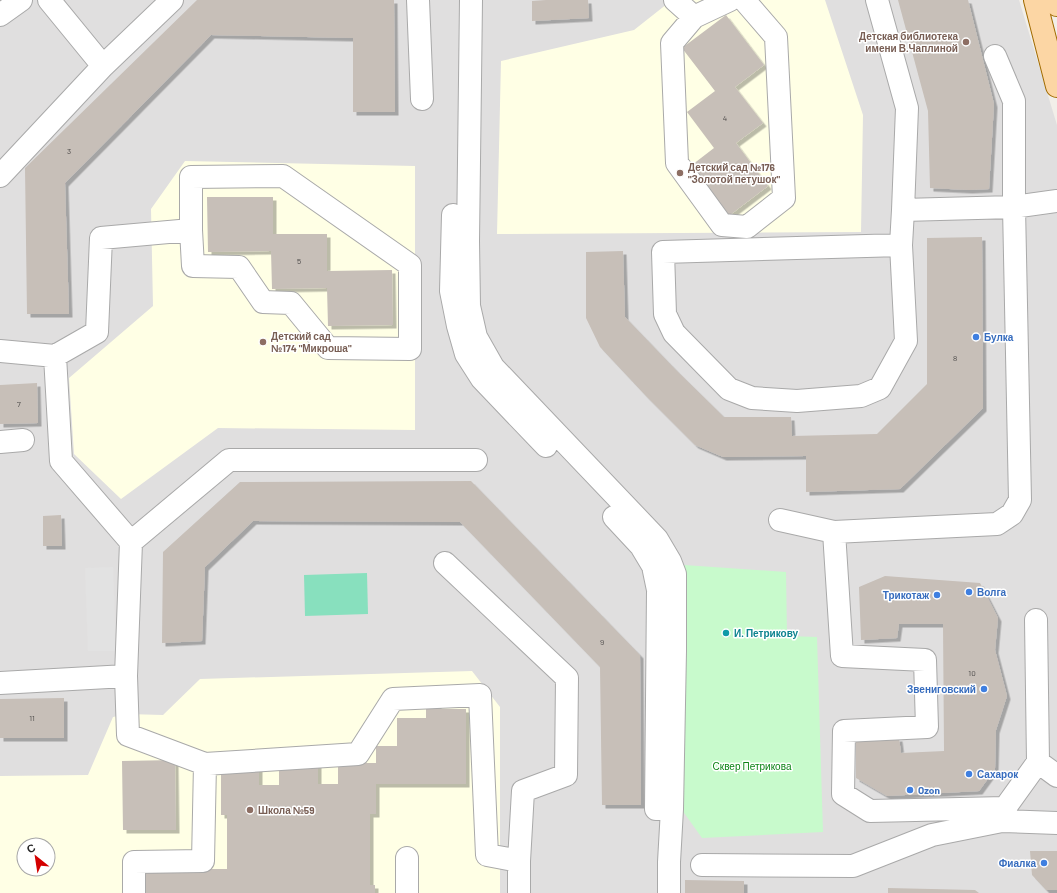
<svg xmlns="http://www.w3.org/2000/svg" width="1057" height="893" viewBox="0 0 1057 893" font-family="Barlow,sans-serif">
<style>
.residential{fill:#e0dfdf;fill-rule:evenodd}
.education{fill:#ffffe5;fill-rule:evenodd}
.park{fill:#c8facc}
.pitch{fill:#88e0be}
.parking{fill:#e2e2e2}
.building{fill:#c7bfb8;filter:url(#shadow)}
.lines{fill:none;stroke-linecap:round;stroke-linejoin:round}
.minor-casing{stroke:#a9a9a9;stroke-width:24}
.major-casing{stroke:#a06b00;stroke-width:24}
.minor{stroke:#fff;stroke-width:22}
.major{stroke:#fcd6a4;stroke-width:22}
.education-dot{fill:#8d6e63;stroke:#fff;stroke-width:1.5}
.shop-dot{fill:#3f7fe0;stroke:#fff;stroke-width:1.5}
.culture-dot{fill:#0f9aa8;stroke:#fff;stroke-width:1.5}
.labels{text-anchor:middle;stroke-width:3;stroke-linejoin:round;paint-order:stroke}
.number-label{font-size:8px;fill:#4b4948}
.education-label{font-size:10px;font-weight:bold;fill:#785e54;stroke:#fff;text-anchor:start}
.shop-label{font-size:10px;font-weight:bold;fill:#366cbe;stroke:#fff;text-anchor:start}
.culture-label{font-size:10px;font-weight:bold;fill:#0d838f;stroke:#fff;text-anchor:start}
.park-label{font-size:10px;fill:#0c8416;stroke:#fff}
</style>
<defs>
<filter id="shadow"><feDropShadow dx="3.5" dy="3.5" stdDeviation="0" flood-color="#0004"/></filter>
</defs>
<rect width="100%" height="100%" fill="#f2efe9"/>
<path class="residential" d="M 0,0 L 1019,0 L 1057,125 L 1057,893 L 0,893 ZM 24,845 L 48,845 L 48,869 L 24,869 Z"/>
<path class="education" d="M 672,0 L 825,0 L 863,115 L 861,232 L 497,234 L 501,61 L 634,30 Z
M 185,161 L 415,166 L 415,430 L 218,428 L 121,499 L 74,454 L 69,378 L 153,306 L 151,209 Z
M 472,671 L 500,707 L 500,893 L 0,893 L 0,776 L 88,775 L 113,717 L 127,714 L 163,715 L 200,679 ZM 24,845 L 48,845 L 48,869 L 24,869 Z"/>
<path class="park" d="M 684,565 L 786,572 L 787,636 L 817,637 L 823,832 L 702,838 L 682,810 Z"/>
<path class="pitch" d="M 367,573 L 368,614 L 305,616 L 304,575 Z"/>
<path class="parking" d="M 113,567 L 116,651 L 88,651 L 85,568 Z"/>
<path class="building" d="M 197,0 L 394,0 L 395,112 L 353,112 L 353,38 L 211,35 L 65,183 L 69,314 L 27,314 L 25,168 Z
M 546,0 L 588,0 L 589,18 L 532,21 L 532,1 Z
M 898,0 L 968,0 L 994,104 L 989,189 L 969,190 L 930,188 L 928,111 Z
M 726,15 L 764,65 L 735,87 L 763,123 L 736,143 L 768,186 L 726,218 L 688,168 L 714,148 L 687,112 L 715,91 L 682,48 Z
M 207,197 L 273,197 L 273,234 L 327,234 L 327,271 L 392,270 L 393,325 L 328,326 L 327,288 L 272,289 L 271,251 L 208,252 Z
M 982,237 L 983,408 L 900,489 L 806,492 L 806,456 L 723,457 L 695,445 L 646,396 L 600,347 L 586,318 L 586,252 L 623,251 L 625,317 L 675,369 L 724,417 L 791,417 L 792,436 L 877,434 L 927,384 L 927,238 Z
M 37,383 L 38,423 L 0,424 L 0,385 Z
M 471,481 L 640,655 L 641,805 L 602,805 L 600,667 L 460,522 L 253,521 L 205,567 L 202,641 L 162,643 L 163,552 L 240,482 Z
M 61,515 L 62,546 L 43,546 L 43,516 Z
M 885,576 L 980,583 L 998,618 L 995,650 L 1007,696 L 996,730 L 995,769 L 979,791 L 887,796 L 856,778 L 856,740 L 899,738 L 901,753 L 944,751 L 943,624 L 899,624 L 897,638 L 861,640 L 859,587 Z
M 64,698 L 64,738 L 0,738 L 0,699 Z
M 426,699 L 438,699 L 438,709 L 466,709 L 466,784 L 376,784 L 376,814 L 370,814 L 370,885 L 375,885 L 375,893 L 139,893 L 139,869 L 227,869 L 227,815 L 221,815 L 221,763 L 259,763 L 259,785 L 279,785 L 279,753 L 318,753 L 318,784 L 338,784 L 338,763 L 376,763 L 376,746 L 397,746 L 397,718 L 426,718 Z
M 175,760 L 176,830 L 123,830 L 122,761 Z
M 1030,851 L 1057,851 L 1057,890 L 1046,890 L 1032,875 Z
M 685,880 L 744,881 L 744,893 L 685,893 Z
M 888,888 L 975,890 L 979,893 L 888,893 Z"/>
<g class="lines">
<defs>
<path id="minor" d="M 418,0 L 422,99
M 471,0 L 468,241 L 469,306 L 476,337 L 493,367 L 657,539 L 670,561 L 675,574 L 675,651 L 672,809 L 669,862 L 669,893
M 675,0 L 694,17
M 730,0 L 694,17 L 672,43 L 677,163 L 722,225 L 747,227 L 784,198 L 776,37 L 744,0
M 877,0 L 907,108 L 903,210 L 1014,207 L 1057,201
M 0,15 L 21,0
M 103,66 L 172,0
M 0,176 L 103,66 L 49,0
M 453,215 L 451,291 L 458,326 L 466,354 L 482,379 L 546,446
M 901,245 L 906,341 L 880,388 L 861,396 L 797,401 L 752,398 L 729,389 L 674,333 L 665,314 L 663,252 L 901,245 L 903,210
M 0,351 L 55,356 L 61,461 L 131,542
M 55,356 L 97,332 L 101,238 L 191,230 L 193,266 L 239,267 L 263,302 L 291,303 L 328,348 L 410,349 L 410,265 L 283,176 L 191,177 L 191,230
M 0,442 L 23,440
M 614,517 L 641,546 L 653,566 L 658,590 L 656,809 L 672,809
M 780,520 L 834,532 L 997,524 L 1012,514 L 1020,500 L 1014,207 L 1014,101 L 995,56
M 834,532 L 842,656 L 925,660 L 927,727 L 844,731 L 843,794 L 870,811 L 1005,808 L 1038,762 L 1036,620
M 445,563 L 567,678 L 566,775 L 523,791 L 519,861 L 519,893
M 126,676 L 128,735 L 205,764 L 358,754 L 393,699 L 480,695 L 487,855 L 519,861
M 0,683 L 126,676 L 131,542 L 229,460 L 476,460
M 1038,762 L 1057,776
M 702,865 L 853,866 L 932,835 L 1002,821 L 1057,823
M 134,893 L 134,862 L 203,861 L 205,764
M 407,893 L 407,858"/>
<path id="major" d="M 1035,0 L 1057,86
M 1056,0 L 1057,5"/>
</defs>
<use href="#minor" class="minor-casing"/>
<use href="#major" class="major-casing"/>
<use href="#minor" class="minor"/>
<use href="#major" class="major"/>
</g>
<g class="education-dot">
<circle cx="966" cy="42" r="4"/>
<circle cx="680" cy="173" r="4"/>
<circle cx="263" cy="342" r="4"/>
<circle cx="250" cy="810" r="4"/>
</g>
<g class="shop-dot">
<circle cx="976" cy="337" r="4"/>
<circle cx="969" cy="592" r="4"/>
<circle cx="937" cy="595" r="4"/>
<circle cx="984" cy="689" r="4"/>
<circle cx="969" cy="774" r="4"/>
<circle cx="910" cy="790" r="4"/>
<circle cx="1044" cy="863" r="4"/>
</g>
<circle class="culture-dot" cx="726" cy="633" r="4"/>
<g class="labels">
<g class="number-label">
<text x="725" y="121">4</text>
<text x="69" y="154">3</text>
<text x="299" y="264">5</text>
<text x="955" y="361">8</text>
<text x="19" y="407">7</text>
<text x="602" y="645">9</text>
<text x="972" y="676">10</text>
<text x="32" y="721">11</text>
</g>
<g class="education-label">
<text x="958" y="40" text-anchor="end">Детская библиотека<tspan x="958" dy="12">имени В.Чаплиной</tspan></text>
<text x="688" y="171">Детский сад №176<tspan x="688" dy="12">"Золотой петушок"</tspan></text>
<text x="271" y="340">Детский сад<tspan x="271" dy="12">№174 "Микроша"</tspan></text>
<text x="258" y="814">Школа №59</text>
</g>
<g class="shop-label">
<text x="984" y="341">Булка</text>
<text x="977" y="596">Волга</text>
<text x="929" y="599" text-anchor="end">Трикотаж</text>
<text x="976" y="693" text-anchor="end">Звениговский</text>
<text x="977" y="778">Сахарок</text>
<text x="918" y="794">Ozon</text>
<text x="1036" y="867" text-anchor="end">Фиалка</text>
</g>
<g class="culture-label">
<text x="734" y="637">И. Петрикову</text>
</g>
<g class="park-label">
<text x="752" y="770">Сквер Петрикова</text>
</g>
</g>
<g transform="translate(36 857) rotate(330)"><circle r="19" fill="#ffffff" stroke="#a7a7a7"/>
<path d="M0-3L7 15L0 10L-7 15Z" fill="#d40000"/>
<text y="-6" font-size="11" font-weight="bold" text-anchor="middle" fill="#222222">С</text>
</g>
</svg>
